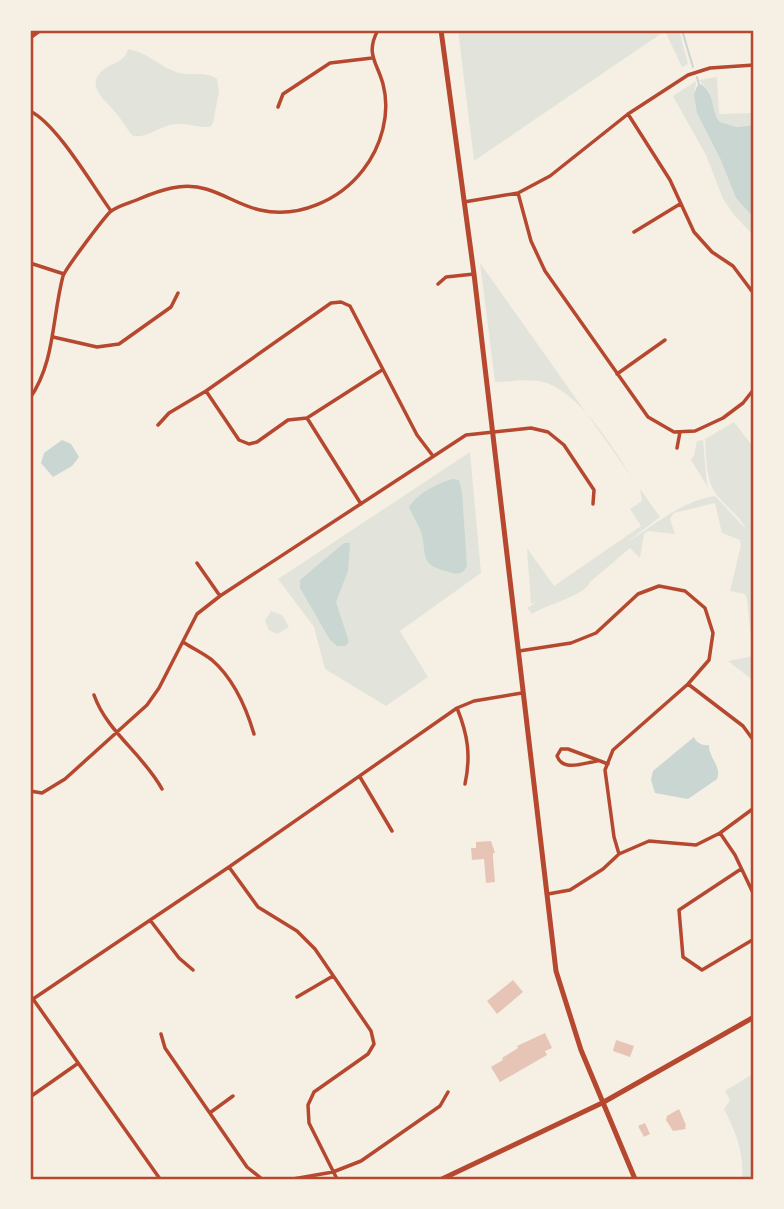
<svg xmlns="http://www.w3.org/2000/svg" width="784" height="1209" viewBox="0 0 784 1209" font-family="Poppins,sans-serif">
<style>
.green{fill:#e2e4dc}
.water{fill:#c9d6d2}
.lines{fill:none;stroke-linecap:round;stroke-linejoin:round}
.stream{stroke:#c9d6d2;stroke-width:2}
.building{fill:#e6c5b7}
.minor{stroke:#b5482f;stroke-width:3.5}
.secondary{stroke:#b5482f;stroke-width:5}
.neatline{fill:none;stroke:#b5482f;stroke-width:2.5}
</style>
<rect width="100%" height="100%" fill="#f6efe4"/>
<path class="green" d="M 458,30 L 679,30 L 688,64 L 682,67 L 665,31 L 474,161 Z
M 128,49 C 147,52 160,67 179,73 C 192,76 206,71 217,79 L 219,92 L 213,123 L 210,127 C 196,128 184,121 170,125 C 157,128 147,138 133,136 C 126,128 122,120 116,113 C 107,101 84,87 103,70 C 113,62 124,63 128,49 Z
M 717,77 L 719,114 L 754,113 L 754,125 L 737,127 L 720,122 L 715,114 L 709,91 L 699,80 Z
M 696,81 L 695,90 L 736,198 L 754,218 L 754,236 L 734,215 L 723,199 L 706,155 L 673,96 Z
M 480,263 L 660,517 L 627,542 C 657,524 679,502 715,496 L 746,529 C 739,515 726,507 716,494 C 706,480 706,456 705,439 L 734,422 L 754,448 L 754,684 L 750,678 L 728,661 L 753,656 L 747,599 L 745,594 L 730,591 L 741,545 L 740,540 L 722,533 L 715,503 L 674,513 L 670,519 L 675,534 L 648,531 L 644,534 L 640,558 L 630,548 L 590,582 C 585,596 547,604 532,614 L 527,608 L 537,602 L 531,604 L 527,548 L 554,586 L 641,526 L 630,509 L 642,501 L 640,489 C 618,457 580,387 538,381 C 525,379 509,382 495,382 Z
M 703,440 L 707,485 L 712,494 L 691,460 L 694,455 L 697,441 Z
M 470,452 L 481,573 L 400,631 L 428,677 L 386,706 L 325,669 L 314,627 L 278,579 Z
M 271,611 L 282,615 L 289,627 L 277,634 L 269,630 L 265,621 Z
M 754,1073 L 754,1179 L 742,1179 C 744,1152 736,1133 724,1109 L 730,1100 L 725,1091 Z"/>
<path class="water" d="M 701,84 C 716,94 710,110 720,122 L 737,127 L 754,125 L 754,218 L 736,198 L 720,158 L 697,113 L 694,95 L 697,86 Z
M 62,440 L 71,444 L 79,457 L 72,466 L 53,477 L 41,463 L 44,453 Z
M 453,479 L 459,480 L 462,492 L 467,566 C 463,574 458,575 449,572 C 418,564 428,557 421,532 C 418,523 412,515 409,507 C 418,493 438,483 453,479 Z
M 344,543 L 350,543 L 348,571 L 336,602 L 349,642 L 345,646 L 337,646 L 330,640 L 300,588 L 300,580 Z
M 694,737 C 696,743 703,746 709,745 C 708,757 722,766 717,779 L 688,799 L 655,793 L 651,780 L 653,771 Z"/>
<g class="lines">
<path class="stream" d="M 682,30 L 693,67
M 697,77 L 699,85"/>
</g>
<path class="building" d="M 491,841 L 495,853 L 493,853 L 493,858 L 495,882 L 486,883 L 484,859 L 472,860 L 471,848 L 476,848 L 476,842 Z
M 513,980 L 523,992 L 497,1014 L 487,1001 Z
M 545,1033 L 552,1048 L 545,1051 L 547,1055 L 500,1082 L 491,1067 L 503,1060 L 502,1058 L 518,1048 L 517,1046 Z
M 616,1040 L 634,1046 L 630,1057 L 613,1051 Z
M 679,1109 L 686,1125 L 685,1126 L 686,1129 L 673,1131 L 666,1120 L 667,1116 Z
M 645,1123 L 650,1134 L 644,1137 L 638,1126 Z"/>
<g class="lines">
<path class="minor" d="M 30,38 L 41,30
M 278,107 L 283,94 L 330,63 L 372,58
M 30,111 C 57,124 92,185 111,211
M 628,114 L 670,180 L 694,232 L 712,252 L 733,266 L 754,294
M 518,193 L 531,241 L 545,271 L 648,417 L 674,432 L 695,431 L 723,418 L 743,403 L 754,389
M 464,202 L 518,193 L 550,176 L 628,114 L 688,75 L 710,68 L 754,65
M 634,232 L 680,204
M 30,263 L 64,274
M 438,284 L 446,277 L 474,274
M 53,337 L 97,347 L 119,344 L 171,307 L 178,293
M 617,374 L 665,340
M 206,391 L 239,440 L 249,444 L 257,442 L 288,420 L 307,418 L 382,370
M 30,398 C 55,362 52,318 63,276 C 66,268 103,219 110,212 C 117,206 130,203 139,199 C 160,190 183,182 206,189 C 224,194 241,206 260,210 C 298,219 340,200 363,170 C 381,147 391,114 383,84 C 377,62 365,54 378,30
M 307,418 L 361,504
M 158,425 L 169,413 L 206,391 L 331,303 L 341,302 L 350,306 L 417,435 L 433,456
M 677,448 L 680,432
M 197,563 L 220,596
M 183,642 C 192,648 203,653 212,660 C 234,679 246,707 254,734
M 519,651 L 571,643 L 596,633 L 638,594 L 659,586 L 685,591 L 705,608 L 713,633 L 709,660 L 688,684 L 613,750 L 605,770 L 614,837 L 619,854
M 688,684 L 743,726 L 754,741
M 94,695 C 107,732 143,754 162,789
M 457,708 C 468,735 471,756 465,784
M 597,761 C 583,763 563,772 557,756 L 561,749 L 568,749 L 608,764
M 360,777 L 392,831
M 30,791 L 42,793 L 65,779 L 147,705 L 159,688 L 197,614 L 220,596 L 466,435 L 531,428 L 548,432 L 564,445 L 594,490 L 593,504
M 720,833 L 735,855 L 754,895
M 229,867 L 258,907 L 297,931 L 315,949 L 371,1031 L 374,1044 L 368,1054 L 314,1092 L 308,1105 L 309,1123 L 337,1179
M 741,869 L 679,910 L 683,957 L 702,970 L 754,939
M 548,894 L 570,890 L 603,869 L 619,854 L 649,841 L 696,845 L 720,833 L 754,808
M 150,920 L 179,958 L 193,970
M 297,997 L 333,976
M 33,999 L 160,1179
M 30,1001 L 229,867 L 457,708 L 474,701 L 522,693
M 161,1034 L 165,1048 L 247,1167 L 262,1179
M 30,1097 L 77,1064
M 211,1112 L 233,1096
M 293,1179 L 333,1172 L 361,1161 L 440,1106 L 448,1092"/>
<path class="secondary" d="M 441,30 L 474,274 L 556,971 L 581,1050 L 635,1179
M 442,1179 L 602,1103 L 754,1017"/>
</g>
<rect width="784" height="1209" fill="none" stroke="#f6efe4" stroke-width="63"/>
<rect x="32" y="32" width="720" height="1146" class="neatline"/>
</svg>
